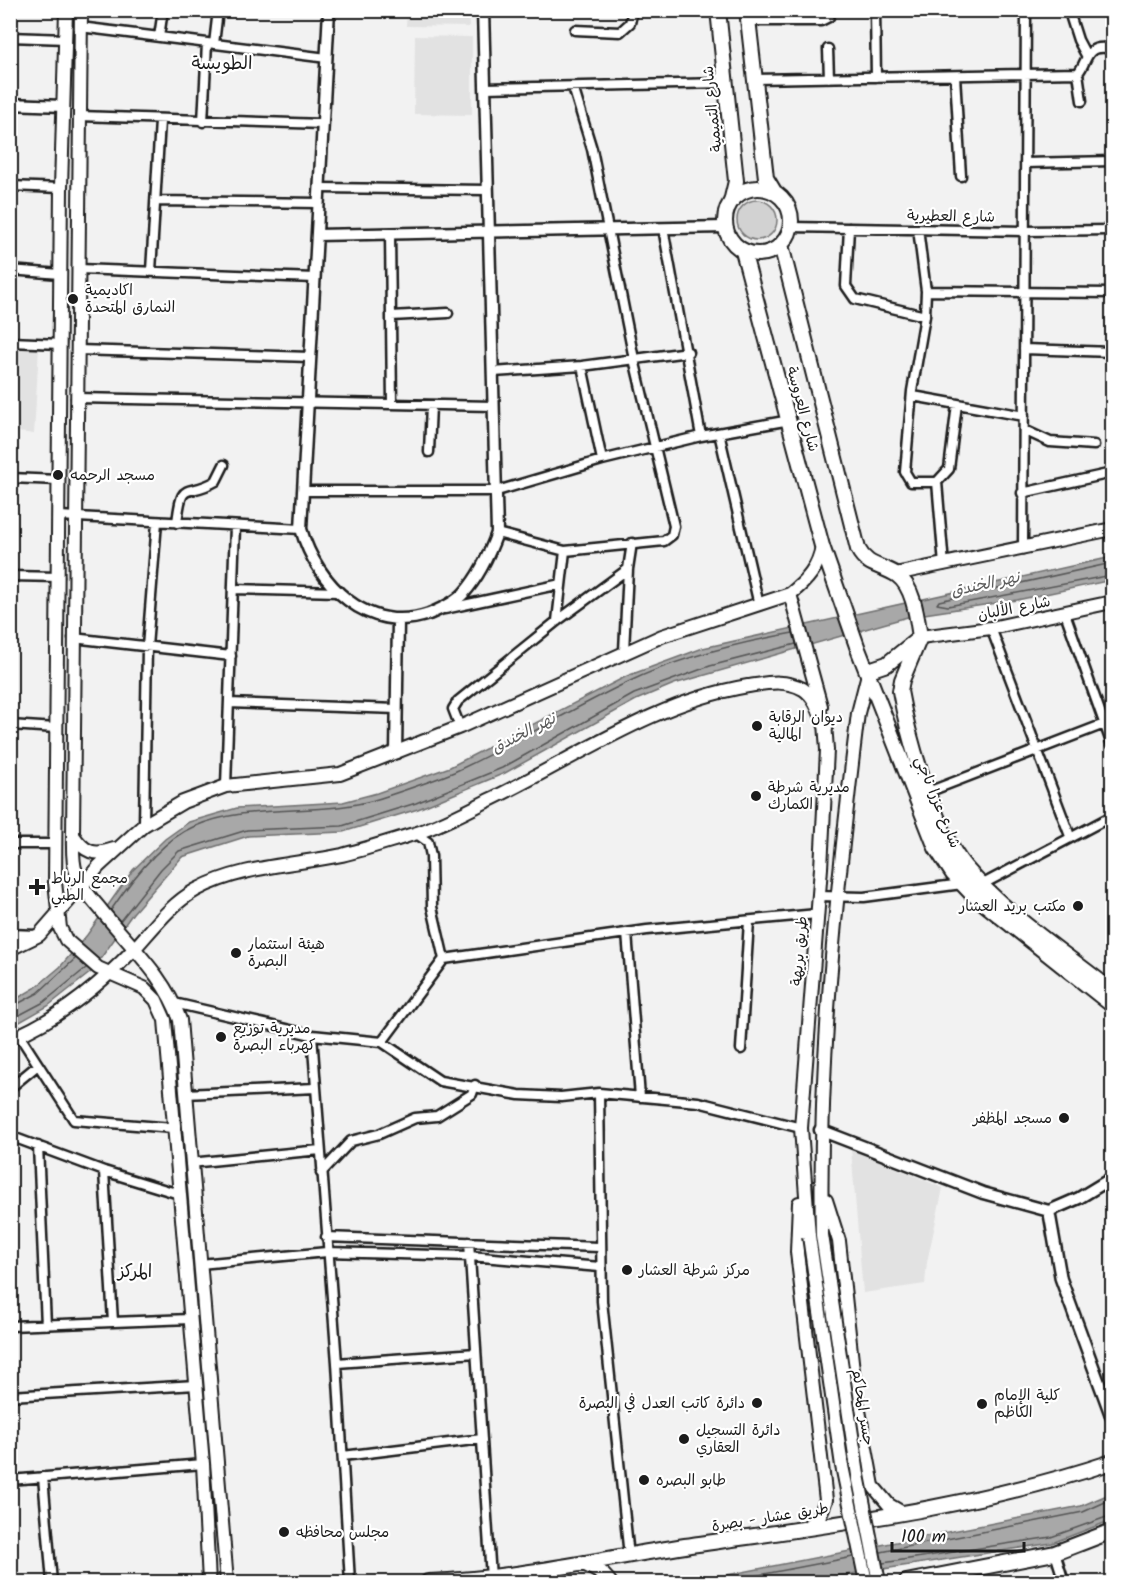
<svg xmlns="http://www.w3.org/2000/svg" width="1123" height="1593" viewBox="0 0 1123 1593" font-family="Kalam,'Playpen Sans Arabic',sans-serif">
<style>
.built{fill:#e2e2e2}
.green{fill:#d2d2d2;stroke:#777;stroke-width:1.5}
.water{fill:#a8a8a8;stroke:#707070;stroke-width:1.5}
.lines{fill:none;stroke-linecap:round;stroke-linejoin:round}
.shore{stroke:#545454;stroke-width:1.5}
.minor-casing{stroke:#1c1c1c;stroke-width:13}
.tertiary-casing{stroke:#1c1c1c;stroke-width:15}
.secondary-casing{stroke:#1c1c1c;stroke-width:16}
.primary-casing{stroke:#1c1c1c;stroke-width:18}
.minor{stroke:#fff;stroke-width:8}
.tertiary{stroke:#fff;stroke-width:10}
.secondary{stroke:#fff;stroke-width:12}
.primary{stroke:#fff;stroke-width:14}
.secondary-bridge-casing{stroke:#1c1c1c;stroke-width:16;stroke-linecap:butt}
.secondary-bridge{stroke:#fff;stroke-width:12}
.poi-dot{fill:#1c1c1c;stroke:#fff;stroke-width:2}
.labels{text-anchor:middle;stroke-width:4.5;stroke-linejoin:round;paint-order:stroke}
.street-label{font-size:15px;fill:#1c1c1c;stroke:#fff}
.poi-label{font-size:15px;fill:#1c1c1c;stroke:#fff;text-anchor:start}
.water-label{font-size:16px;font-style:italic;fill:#5b5b5b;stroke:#fff}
.quarter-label{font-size:18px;fill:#1c1c1c;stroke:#fff}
</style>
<rect width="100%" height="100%" fill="#f2f2f2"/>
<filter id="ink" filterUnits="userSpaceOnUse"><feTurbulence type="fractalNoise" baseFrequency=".0167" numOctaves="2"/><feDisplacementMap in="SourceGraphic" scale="12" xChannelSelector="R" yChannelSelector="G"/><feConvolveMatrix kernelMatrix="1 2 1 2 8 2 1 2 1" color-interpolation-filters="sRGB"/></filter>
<g filter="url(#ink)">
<path class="built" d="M 407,11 L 468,11 L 469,27 L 406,26 Z
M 415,36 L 472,37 L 472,115 L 414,114 Z
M 10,346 L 39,348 L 34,434 L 11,431 Z
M 851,1149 L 943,1188 L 927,1262 L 925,1284 L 863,1293 Z"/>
<path class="green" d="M737 220a20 20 0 1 1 40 0a20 20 0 1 1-40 0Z"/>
<path class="water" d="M 1112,557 L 1112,580 L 1017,600 L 911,616 L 674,684 L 636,700 L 505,773 L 418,809 L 343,832 L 248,836 L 182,857 L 133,913 L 91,972 L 48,1006 L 11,1027 L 11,1002 L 35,988 L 60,967 L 87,935 L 133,870 L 165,839 L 189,822 L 237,808 L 343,802 L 377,793 L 450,767 L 627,676 L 703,648 Z
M 1112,1493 L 1112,1520 L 1052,1543 L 799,1582 L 691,1582 L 1081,1506 Z"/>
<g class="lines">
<path class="shore" d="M 1112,563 L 939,601 L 937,604 L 948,606 L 1112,575
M 111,910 C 130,882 162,840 193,827 C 253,801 320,818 381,798 C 405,790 430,782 454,772 C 513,745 569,710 628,682 C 679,657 737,643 793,633
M 120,921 L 161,869 L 179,851 L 247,830 L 342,826 L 416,803 L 502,768 L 634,694 L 710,666 L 796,644
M 10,1008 L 38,993 L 76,958
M 10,1020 L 44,1002 L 86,968
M 881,1552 L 1083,1512 L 1112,1499
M 883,1563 L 1051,1537 L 1112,1515
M 722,1582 L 853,1557"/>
<defs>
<path id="minor" d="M 875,10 L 876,77
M 1071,18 L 1078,40 L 1086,55
M 748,21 L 821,21 L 829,17 L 832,10
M 80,27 L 327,58
M 575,30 L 620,32 L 630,23 L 633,10
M 10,37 L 66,39
M 159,37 L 163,10
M 214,44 L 218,10
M 828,49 L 829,78
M 1078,73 L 1082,101
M 955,76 L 961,176
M 754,79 L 1078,73 C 1088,61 1085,46 1106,48
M 485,88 L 725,83
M 79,116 L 323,124
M 203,122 L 207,43
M 1025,163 L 1112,161
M 10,186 L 61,188
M 320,188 L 488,190
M 155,201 L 319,203
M 790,227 L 1025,231 L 1112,230
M 663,228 L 701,436
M 849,228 L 846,286 L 855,299 L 925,316
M 918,229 L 926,291 L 925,316 L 912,391 L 905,472 L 911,482 L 937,482 L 949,469 L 957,404
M 390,234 L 392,404
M 79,269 L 315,278
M 10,270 L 60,274
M 151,271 L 160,121
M 926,291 L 1112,293
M 391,316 L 448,313
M 10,342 L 61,344
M 1024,349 L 1112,352
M 77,350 L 310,357
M 582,366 L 602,460
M 493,372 L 582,366 L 688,352
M 913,396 L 1024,416
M 76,398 L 494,406
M 1024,430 L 1050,442 L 1094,445
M 719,433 L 759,605
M 429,452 L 431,405
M 10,478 L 59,480
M 937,482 L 944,565
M 303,491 L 497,491 L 602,460 L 701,436 L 790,420
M 1022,493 L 1112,473
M 59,516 L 301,529
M 177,523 C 182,477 185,499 216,481 L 224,465
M 497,533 L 565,551 L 664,541 L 672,535 L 674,526 L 634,359 L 592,149 L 573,87
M 1023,549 L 1026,10
M 10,576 L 59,577
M 233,589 L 338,592
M 445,609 L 561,584
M 1065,613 L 1112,745
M 557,621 L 565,551
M 991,628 L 1070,836
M 73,638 L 231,656
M 624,651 L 628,569 L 632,543
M 229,703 L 397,709
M 10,725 L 56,728
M 460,727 L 453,709 L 458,701 L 557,621 L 628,569
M 226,786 L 235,526
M 928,792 L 1112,721
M 144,825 L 147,647 L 157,522
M 415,833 L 428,842 L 431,856 L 432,907 L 444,959
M 10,844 L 54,844
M 983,884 L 1112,816
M 818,896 L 864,897 L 962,884
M 627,933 L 640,1097
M 10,934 L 36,935
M 174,1003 L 312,1035 L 382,1042 L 440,1081 L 519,1095 L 561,1097 L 599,1093 L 698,1102 L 801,1128
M 19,1035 L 74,1120 L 173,1128
M 312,1035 L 337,1363 L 350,1582
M 382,1042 L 444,959 L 647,930 L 817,914
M 741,1049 L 749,921
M 10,1088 L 38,1065
M 599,1093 L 602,1301 L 629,1556
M 185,1094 L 315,1088
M 10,1136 L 104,1171 L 179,1194
M 38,1146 L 46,1325
M 190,1163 L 320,1150
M 104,1171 L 113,1322
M 321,1173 L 351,1141 L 379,1134 L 415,1118 L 437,1116 L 472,1094 L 475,1085
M 326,1237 L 599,1247
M 469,1242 L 491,1578
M 200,1264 L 327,1252 L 470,1256 L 600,1267
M 10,1326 L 190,1319
M 337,1363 L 476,1353
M 10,1396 L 196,1385
M 343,1456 L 482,1439
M 43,1477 L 52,1582
M 10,1480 L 203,1464
M 1055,1553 L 1064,1582"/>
<path id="tertiary" d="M 329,10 L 301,529 C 317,585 368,635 429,614 C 441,609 456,602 464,593 C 480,575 489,555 497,533 L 483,10
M 10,104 L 63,106
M 317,235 L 725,227
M 396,753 L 398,620
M 820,1130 L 983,1193 L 1049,1211 L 1079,1198 L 1112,1178
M 1049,1211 L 1061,1279 L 1112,1418"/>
<path id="secondary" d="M 66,10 L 61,188 L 55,882 L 60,928 L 66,940 L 98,968 L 144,988 L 156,1000 L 165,1020 L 203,1464 L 209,1582
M 81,10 L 73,835 C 73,847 72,862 76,872 C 81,887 92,899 102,911 C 130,946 165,976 180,1020 L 227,1582
M 895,574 L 1112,529
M 920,637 L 991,628 L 1112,602
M 821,706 L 790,594 C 807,581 819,567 822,546
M 73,835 C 85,853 94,856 114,849
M 10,949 L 39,935 L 99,866 L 144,825 L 183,802 L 226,786 L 340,774 L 460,727 L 662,636 L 790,594
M 10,1039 C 57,1020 101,984 135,948 C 154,927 171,904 196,890 C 240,866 294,865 342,855 C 366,849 390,841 414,834 C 439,826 464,813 487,801 C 573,760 653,702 748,686 C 767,683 785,679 803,689 C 816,697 821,716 826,729
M 826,1200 L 839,1241 L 855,1389 L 873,1486 L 889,1505 L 901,1512
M 799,1203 L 797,1252 L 826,1500 L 820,1515 L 805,1529
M 822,1235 C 818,1061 837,886 858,713 L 869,670
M 809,1236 L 801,1128 L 821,868 L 827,750 L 825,723"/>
<path id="primary" d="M 718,10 L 736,181 L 731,202
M 747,10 L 766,178 L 775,193
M725 221a33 33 0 1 1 66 0a33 33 0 1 1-66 0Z
M 781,245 L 858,549 C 867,567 882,565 897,575 C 914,587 917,618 920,637
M 743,251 L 822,546 L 858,649 L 936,848 L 953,874 L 971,893 L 1112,1005
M 920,637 L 902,680 L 900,691 C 908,737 935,832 965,867 C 1006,915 1063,952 1112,991
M 869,670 L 887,664 L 918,639
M 584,1563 L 599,1571 L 609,1582
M 428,1582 C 515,1579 600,1559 685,1546 C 828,1525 975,1508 1112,1462
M 906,1582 L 1055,1553 L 1112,1531"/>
</defs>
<use href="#minor" class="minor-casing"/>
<use href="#tertiary" class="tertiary-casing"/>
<use href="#secondary" class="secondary-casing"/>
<use href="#primary" class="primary-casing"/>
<use href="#minor" class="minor"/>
<use href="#tertiary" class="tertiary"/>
<use href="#secondary" class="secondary"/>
<use href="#primary" class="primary"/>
<defs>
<path id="secondary-bridge" d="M 822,1235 L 858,1475 L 879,1582
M 809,1236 L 842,1466 L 866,1582"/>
</defs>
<use href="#secondary-bridge" class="secondary-bridge-casing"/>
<use href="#secondary-bridge" class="secondary-bridge"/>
</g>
</g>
<g class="poi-dot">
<circle cx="73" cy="299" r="6"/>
<circle cx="58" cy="475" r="6"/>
<circle cx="757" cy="726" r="6"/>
<circle cx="756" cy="796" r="6"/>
<path d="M34 878h6v6h6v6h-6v6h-6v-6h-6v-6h6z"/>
<circle cx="1078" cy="906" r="6"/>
<circle cx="236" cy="953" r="6"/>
<circle cx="221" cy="1037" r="6"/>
<circle cx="1064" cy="1118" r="6"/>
<circle cx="627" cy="1270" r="6"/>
<circle cx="757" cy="1403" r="6"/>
<circle cx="982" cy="1404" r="6"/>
<circle cx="684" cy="1439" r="6"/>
<circle cx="644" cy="1480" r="6"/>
<circle cx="284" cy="1532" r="6"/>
</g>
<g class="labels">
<g class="street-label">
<text transform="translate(712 109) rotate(-96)" y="5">شارع التميمية</text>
<text transform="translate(951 216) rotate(1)" y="5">شارع العطيرية</text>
<text transform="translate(803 409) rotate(75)" y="5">شارع العروسة</text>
<text transform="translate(1014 608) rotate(-11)" y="5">شارع الألبان</text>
<text transform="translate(938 802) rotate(68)" y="5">شارع عزرا ناجي</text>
<text transform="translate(799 951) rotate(-85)" y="5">طريق بريهة</text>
<text transform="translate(863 1407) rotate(81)" y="5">جسر المحاكم</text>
<text transform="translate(770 1517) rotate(-9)" y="5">طريق عشار - بصرة</text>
</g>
<g class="poi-label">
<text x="85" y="295">اكاديمية<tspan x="85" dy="17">النمارق المتحدة</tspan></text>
<text x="70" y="480">مسجد الرحمه</text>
<text x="769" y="722">ديوان الرقابة<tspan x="769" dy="17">المالية</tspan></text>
<text x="768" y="792">مديرية شرطة<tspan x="768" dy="17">الكمارك</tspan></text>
<text x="51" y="883">مجمع الرباط<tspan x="51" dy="17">الطبي</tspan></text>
<text x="1066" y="911" text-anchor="end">مكتب بريد العشار</text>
<text x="248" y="949">هيئة استثمار<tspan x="248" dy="17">البصرة</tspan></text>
<text x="233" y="1033">مديرية توزيع<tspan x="233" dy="17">كهرباء البصرة</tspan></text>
<text x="1052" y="1123" text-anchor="end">مسجد المظفر</text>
<text x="639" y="1275">مركز شرطة العشار</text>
<text x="994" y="1400">كلية الإمام<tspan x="994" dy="17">الكاظم</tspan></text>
<text x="745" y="1408" text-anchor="end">دائرة كاتب العدل في البصرة</text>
<text x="696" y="1435">دائرة التسجيل<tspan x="696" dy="17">العقاري</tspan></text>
<text x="656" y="1485">طابو البصره</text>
<text x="296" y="1537">مجلس محافظه</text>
</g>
<g class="water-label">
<text transform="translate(985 583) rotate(-12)" y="6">نهر الخندق</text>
<text transform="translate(523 732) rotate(-27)" y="6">نهر الخندق</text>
</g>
<g class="quarter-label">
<text x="222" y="69">الطويسة</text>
<text x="135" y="1277">المركز</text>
</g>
</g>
<rect width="1123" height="1593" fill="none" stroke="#fff" stroke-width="36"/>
<rect x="18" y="18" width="1087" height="1557" fill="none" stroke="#1c1c1c" stroke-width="2" filter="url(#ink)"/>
<path d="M892 1542v9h132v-9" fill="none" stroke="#1c1c1c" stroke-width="3"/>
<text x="901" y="1542" font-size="18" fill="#1c1c1c" stroke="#ffffff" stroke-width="4.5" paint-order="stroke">100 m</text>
</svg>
